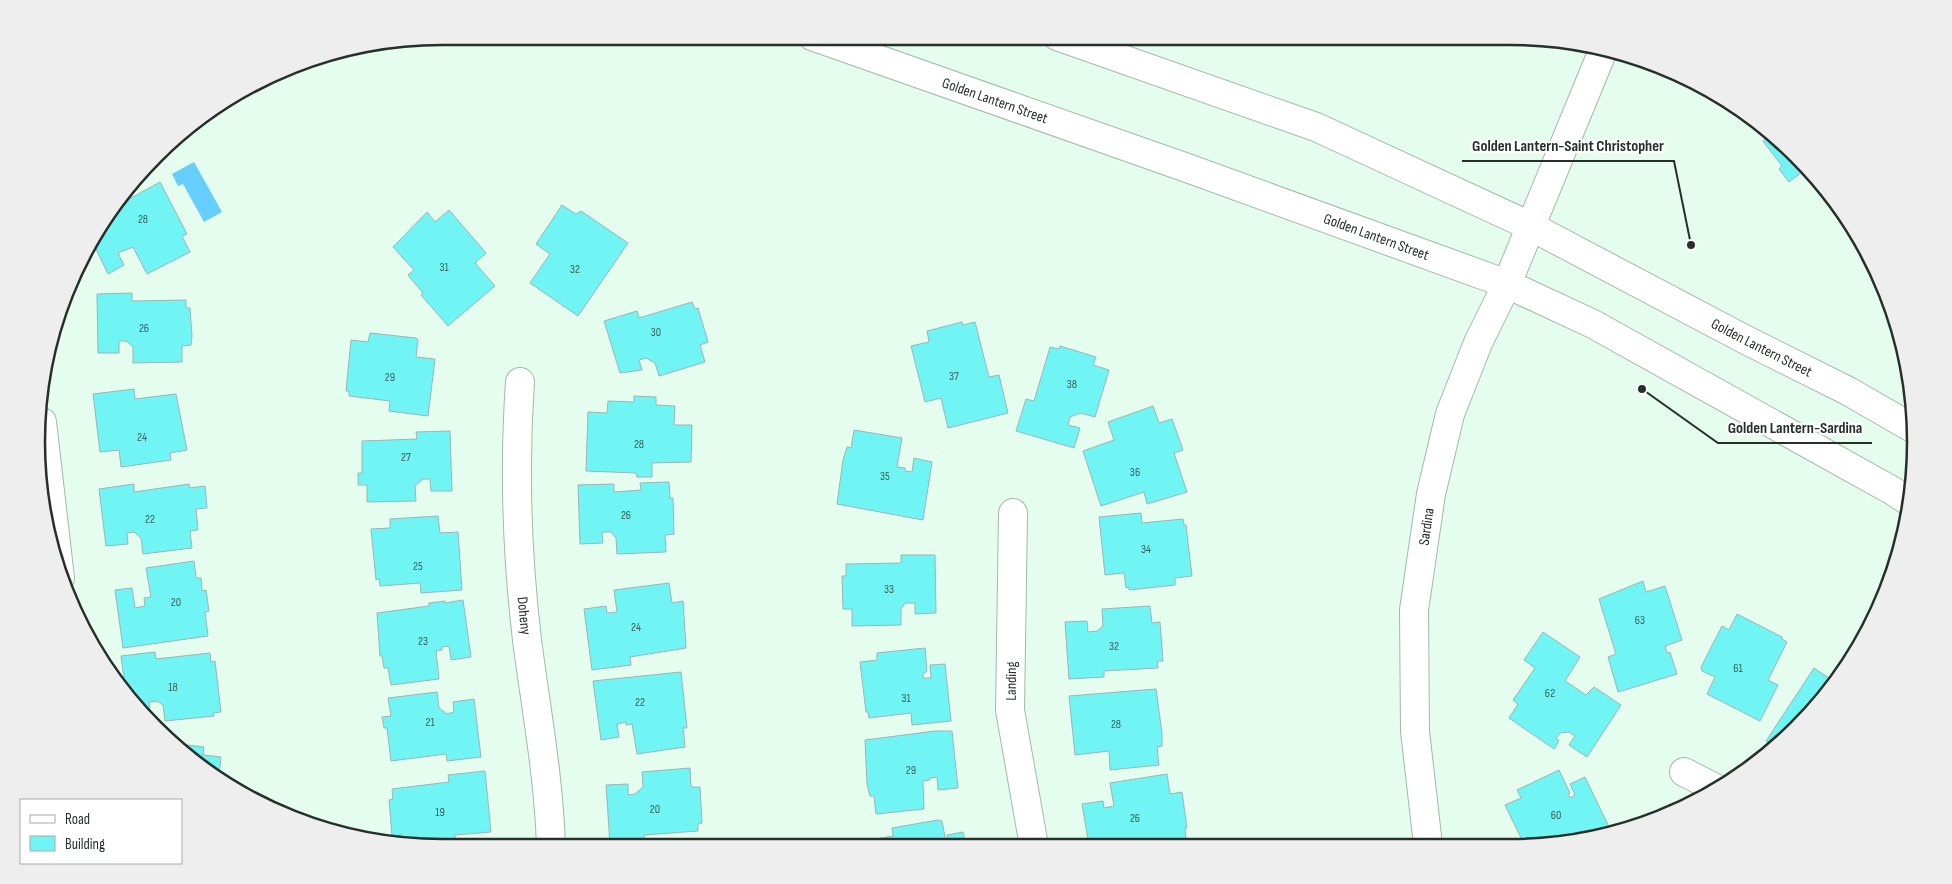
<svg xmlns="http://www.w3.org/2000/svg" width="1952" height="884" viewBox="0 0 1952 884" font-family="'Sofia Sans Condensed',sans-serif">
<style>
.water{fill:#65cefc}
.building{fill:#71f5f4;stroke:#9ab6b5}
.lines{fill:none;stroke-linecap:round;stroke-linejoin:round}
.minor-casing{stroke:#a2b8ab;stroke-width:30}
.major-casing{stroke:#a2b8ab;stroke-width:30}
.minor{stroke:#fff;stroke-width:28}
.major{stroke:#fff;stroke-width:28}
.labels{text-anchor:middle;stroke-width:4.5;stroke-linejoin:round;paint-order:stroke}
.number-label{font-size:12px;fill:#39605c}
.street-label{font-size:15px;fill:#262f2a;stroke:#fff}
.rim{fill:none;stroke:#262f2a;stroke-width:2.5}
.leader{fill:none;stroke:#262f2a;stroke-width:2}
.callout-dot{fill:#262f2a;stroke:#fff;stroke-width:2}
.callout-label{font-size:16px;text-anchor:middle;font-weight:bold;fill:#262f2a;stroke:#fff;stroke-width:4.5;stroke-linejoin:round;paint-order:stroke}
</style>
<rect width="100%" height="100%" fill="#e5fdef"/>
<path class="water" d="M 194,162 L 222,212 L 204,222 L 183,184 L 178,186 L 172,174 Z"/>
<path class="building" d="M 1771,134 L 1797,155 L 1807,168 L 1789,182 L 1779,169 L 1782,166 L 1763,141 Z
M 160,182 L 187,234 L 182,236 L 190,252 L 147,274 L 133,247 L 118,253 L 124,265 L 108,274 L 91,239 L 120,204 Z
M 562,205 L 576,214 L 581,211 L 628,243 L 578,316 L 530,283 L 550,254 L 536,244 Z
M 449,210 L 486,253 L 475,263 L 495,286 L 448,326 L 421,295 L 423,293 L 408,275 L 414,270 L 393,247 L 427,212 L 435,222 Z
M 132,293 L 132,301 L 186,300 L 186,308 L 190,308 L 192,336 L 191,345 L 182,346 L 182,362 L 133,363 L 133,347 L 126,341 L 119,341 L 119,353 L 98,353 L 97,294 Z
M 692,302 L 695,309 L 698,308 L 708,342 L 700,345 L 705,362 L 659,376 L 655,363 L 646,358 L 639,360 L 642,370 L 620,373 L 604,321 L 637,311 L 639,318 Z
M 962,322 L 963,325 L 975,322 L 989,377 L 999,375 L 1008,413 L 948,428 L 941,398 L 925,402 L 911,346 L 929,342 L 927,331 Z
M 370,333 L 416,338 L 418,340 L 416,357 L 435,359 L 428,416 L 389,411 L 390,401 L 349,396 L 349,391 L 346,391 L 351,340 L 368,342 Z
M 1060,346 L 1096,357 L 1093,365 L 1109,370 L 1095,417 L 1080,413 L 1070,417 L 1068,425 L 1080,428 L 1074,448 L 1016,431 L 1026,399 L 1034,401 L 1050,347 L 1059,349 Z
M 134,389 L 135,399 L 176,394 L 187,450 L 170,453 L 171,460 L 121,467 L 119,450 L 100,452 L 93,394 Z
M 634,396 L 656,397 L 656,405 L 675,406 L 674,425 L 692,425 L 691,462 L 652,463 L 652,477 L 637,477 L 636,473 L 586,471 L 588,412 L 607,413 L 608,401 L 634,402 Z
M 1153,406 L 1159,423 L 1172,419 L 1183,450 L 1174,453 L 1187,492 L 1147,504 L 1144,492 L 1101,506 L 1083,451 L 1114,440 L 1108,422 Z
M 854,430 L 902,438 L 897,467 L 905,468 L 905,471 L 912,472 L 914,458 L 932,462 L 923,520 L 837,504 L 843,460 L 847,447 L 851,448 Z
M 450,431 L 452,491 L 431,491 L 430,479 L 423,479 L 415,486 L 416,501 L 367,502 L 367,485 L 358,485 L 358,473 L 362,473 L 362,441 L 417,439 L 416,432 Z
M 669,482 L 670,498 L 673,498 L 674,534 L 665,535 L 666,552 L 617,554 L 616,538 L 611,532 L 602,532 L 603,543 L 580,544 L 578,485 L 614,484 L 614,492 L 641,490 L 640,483 Z
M 134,484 L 134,492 L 189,484 L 190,488 L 205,486 L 207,508 L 196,509 L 198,530 L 190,531 L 192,548 L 143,554 L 141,538 L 134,532 L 127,533 L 128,544 L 106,546 L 99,489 Z
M 1141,513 L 1142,523 L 1183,519 L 1184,525 L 1186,525 L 1192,576 L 1175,578 L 1175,585 L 1129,590 L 1129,587 L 1126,588 L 1124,573 L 1105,575 L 1099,517 Z
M 438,516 L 440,533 L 458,532 L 462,590 L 421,593 L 420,583 L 380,586 L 379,579 L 376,580 L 371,529 L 390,528 L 390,519 Z
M 901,555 L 935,555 L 936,613 L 915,614 L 915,603 L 905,603 L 901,609 L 901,625 L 852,626 L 852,609 L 843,609 L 842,576 L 846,576 L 846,564 L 901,563 Z
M 194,561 L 196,578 L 201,578 L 202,591 L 206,590 L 209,611 L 205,612 L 208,636 L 123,648 L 115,590 L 132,588 L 135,608 L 145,606 L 144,598 L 151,597 L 146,568 Z
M 1643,581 L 1646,592 L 1665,586 L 1682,640 L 1665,646 L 1667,653 L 1670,652 L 1677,674 L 1618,692 L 1608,657 L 1616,654 L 1599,599 Z
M 669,583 L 672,603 L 683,601 L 686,648 L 630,657 L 631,665 L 592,670 L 584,609 L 606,606 L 607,613 L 617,612 L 614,590 Z
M 463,600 L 471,657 L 451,660 L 449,646 L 442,647 L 442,650 L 436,651 L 439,679 L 391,685 L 388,668 L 384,668 L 382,656 L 380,656 L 377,613 L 429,606 L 429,603 L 445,601 L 445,603 Z
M 1150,606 L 1152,623 L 1160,622 L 1163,661 L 1157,661 L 1158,668 L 1104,671 L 1104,677 L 1069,679 L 1065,622 L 1087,621 L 1088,632 L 1097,631 L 1103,626 L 1102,609 Z
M 1737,614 L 1782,637 L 1782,639 L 1787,642 L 1768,680 L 1778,685 L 1760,721 L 1707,694 L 1715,677 L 1702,671 L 1701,667 L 1722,626 L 1729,630 Z
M 1543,632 L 1580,657 L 1565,681 L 1586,695 L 1594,687 L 1621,705 L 1587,757 L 1569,745 L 1575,736 L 1569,732 L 1560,733 L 1556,738 L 1559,741 L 1554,749 L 1509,718 L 1518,704 L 1513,700 L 1535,668 L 1524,660 Z
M 925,648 L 927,671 L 923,674 L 923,678 L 931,678 L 930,665 L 945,664 L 951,721 L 912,725 L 911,713 L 869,718 L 868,712 L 866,712 L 860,662 L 877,660 L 877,653 Z
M 155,652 L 156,659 L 210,653 L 211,662 L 215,661 L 221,712 L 213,713 L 214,716 L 165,721 L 163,705 L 157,701 L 149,702 L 150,712 L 147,713 L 125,686 L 121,656 Z
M 1814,668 L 1835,682 L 1837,680 L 1832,689 L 1775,746 L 1766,741 Z
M 681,672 L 687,728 L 683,728 L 685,747 L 637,754 L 632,724 L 626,725 L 626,722 L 617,724 L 619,737 L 601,740 L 593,681 Z
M 1156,689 L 1162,733 L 1162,746 L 1157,747 L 1159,765 L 1110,770 L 1109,751 L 1075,755 L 1069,696 Z
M 437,692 L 439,708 L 447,714 L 454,712 L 453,702 L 474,699 L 481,757 L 447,761 L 446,754 L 391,761 L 387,728 L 384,728 L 382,717 L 391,716 L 388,698 Z
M 935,731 L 952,731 L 958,788 L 938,790 L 937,777 L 930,778 L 930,780 L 923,781 L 924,809 L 876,814 L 874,796 L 870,796 L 867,784 L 865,740 Z
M 171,743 L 204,747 L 203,755 L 221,757 L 219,775 Z
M 690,768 L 691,787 L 700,787 L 702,823 L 698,824 L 698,831 L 644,835 L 644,842 L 610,844 L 606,785 L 628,784 L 628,795 L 635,794 L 643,787 L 642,772 Z
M 1559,770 L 1570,793 L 1568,794 L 1570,798 L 1575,795 L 1570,784 L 1585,777 L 1610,829 L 1572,842 L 1570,837 L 1554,844 L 1524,844 L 1505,805 L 1521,798 L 1517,790 Z
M 485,771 L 491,832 L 455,835 L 456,848 L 403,844 L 402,835 L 392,836 L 389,800 L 393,799 L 392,789 L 449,782 L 448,775 Z
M 1167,774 L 1170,794 L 1182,792 L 1187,828 L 1185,828 L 1186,838 L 1156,843 L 1154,846 L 1089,846 L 1082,804 L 1103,801 L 1104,808 L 1114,806 L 1110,783 Z
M 938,820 L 942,821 L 946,842 L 943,843 L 944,846 L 877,846 L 876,839 L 893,836 L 892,828 Z
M 963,832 L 966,846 L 949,846 L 947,835 Z"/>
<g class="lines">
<defs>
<g id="minor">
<path id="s1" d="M 520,382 C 514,467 517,555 527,640 C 536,709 549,778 551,847"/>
<path d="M 42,422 L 60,578"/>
<path d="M 1013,513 L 1010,710 L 1034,846"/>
<path d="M 1684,772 L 1715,788"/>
<path id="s2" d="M 1428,845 L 1415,731 L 1414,610 L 1431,494 L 1450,414 L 1478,343 L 1507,284 L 1604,48"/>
</g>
<g id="major">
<path id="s3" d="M 812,36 L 1190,169 L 1507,284 L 1593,324 L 1893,491 L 1910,502"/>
<path id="s4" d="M 1057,36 L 1316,127 L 1530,226 L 1746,340 L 1848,391 L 1914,429"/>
</g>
</defs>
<use href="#minor" class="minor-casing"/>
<use href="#major" class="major-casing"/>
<use href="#minor" class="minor"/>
<use href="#major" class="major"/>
</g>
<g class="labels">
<g class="number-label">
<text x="143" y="223">28</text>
<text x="444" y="271">31</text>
<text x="575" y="273">32</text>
<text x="144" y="332">26</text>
<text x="656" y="336">30</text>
<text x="954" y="380">37</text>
<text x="390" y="381">29</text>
<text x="1072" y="388">38</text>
<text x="142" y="441">24</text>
<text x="639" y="448">28</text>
<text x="406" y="461">27</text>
<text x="1135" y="476">36</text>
<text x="885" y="480">35</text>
<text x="626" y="519">26</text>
<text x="150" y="523">22</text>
<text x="1146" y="553">34</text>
<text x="418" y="570">25</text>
<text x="889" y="593">33</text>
<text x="176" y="606">20</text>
<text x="1640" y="624">63</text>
<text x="636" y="631">24</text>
<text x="423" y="645">23</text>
<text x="1114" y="650">32</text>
<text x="1738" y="672">61</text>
<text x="173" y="691">18</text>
<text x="1550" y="697">62</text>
<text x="906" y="702">31</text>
<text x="640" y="706">22</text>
<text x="430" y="726">21</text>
<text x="1116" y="728">28</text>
<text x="911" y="774">29</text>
<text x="655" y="813">20</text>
<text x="440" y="816">19</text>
<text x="1556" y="819">60</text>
<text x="1135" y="822">26</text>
</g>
<g class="street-label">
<text dy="5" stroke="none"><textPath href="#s3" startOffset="194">Golden Lantern Street</textPath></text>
<text dy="5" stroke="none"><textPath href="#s3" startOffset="599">Golden Lantern Street</textPath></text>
<text dy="5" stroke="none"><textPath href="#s4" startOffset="772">Golden Lantern Street</textPath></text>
<text dy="5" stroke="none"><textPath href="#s2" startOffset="320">Sardina</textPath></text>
<text dy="5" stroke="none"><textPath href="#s1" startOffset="234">Doheny</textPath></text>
<text transform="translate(1011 681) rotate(-89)" y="5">Landing</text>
</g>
</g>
<path d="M0 0H1952V884H0ZM442 45H1510A397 397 0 0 1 1907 442V442A397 397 0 0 1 1510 839H442A397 397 0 0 1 45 442V442A397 397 0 0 1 442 45Z" fill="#eee" fill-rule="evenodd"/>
<path class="rim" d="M442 45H1510A397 397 0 0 1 1907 442V442A397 397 0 0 1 1510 839H442A397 397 0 0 1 45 442V442A397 397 0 0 1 442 45Z"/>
<path class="leader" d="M1691 245L1674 161H1462M1642 389L1718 443H1872"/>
<g class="callout-dot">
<circle cx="1691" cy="245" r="5"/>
<circle cx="1642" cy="389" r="5"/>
</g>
<g class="callout-label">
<text x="1568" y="151">Golden Lantern-Saint Christopher</text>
<text x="1795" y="433">Golden Lantern-Sardina</text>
</g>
<rect x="20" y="799" width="162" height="65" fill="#ffffff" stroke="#a8acaa"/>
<rect x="30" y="815" width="25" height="8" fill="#ffffff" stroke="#a8acaa"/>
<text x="65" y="824" font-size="15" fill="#262f2a">Road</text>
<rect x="30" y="836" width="25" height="15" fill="#71f5f4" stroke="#a8acaa"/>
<text x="65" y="849" font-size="15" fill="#262f2a">Building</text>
</svg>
